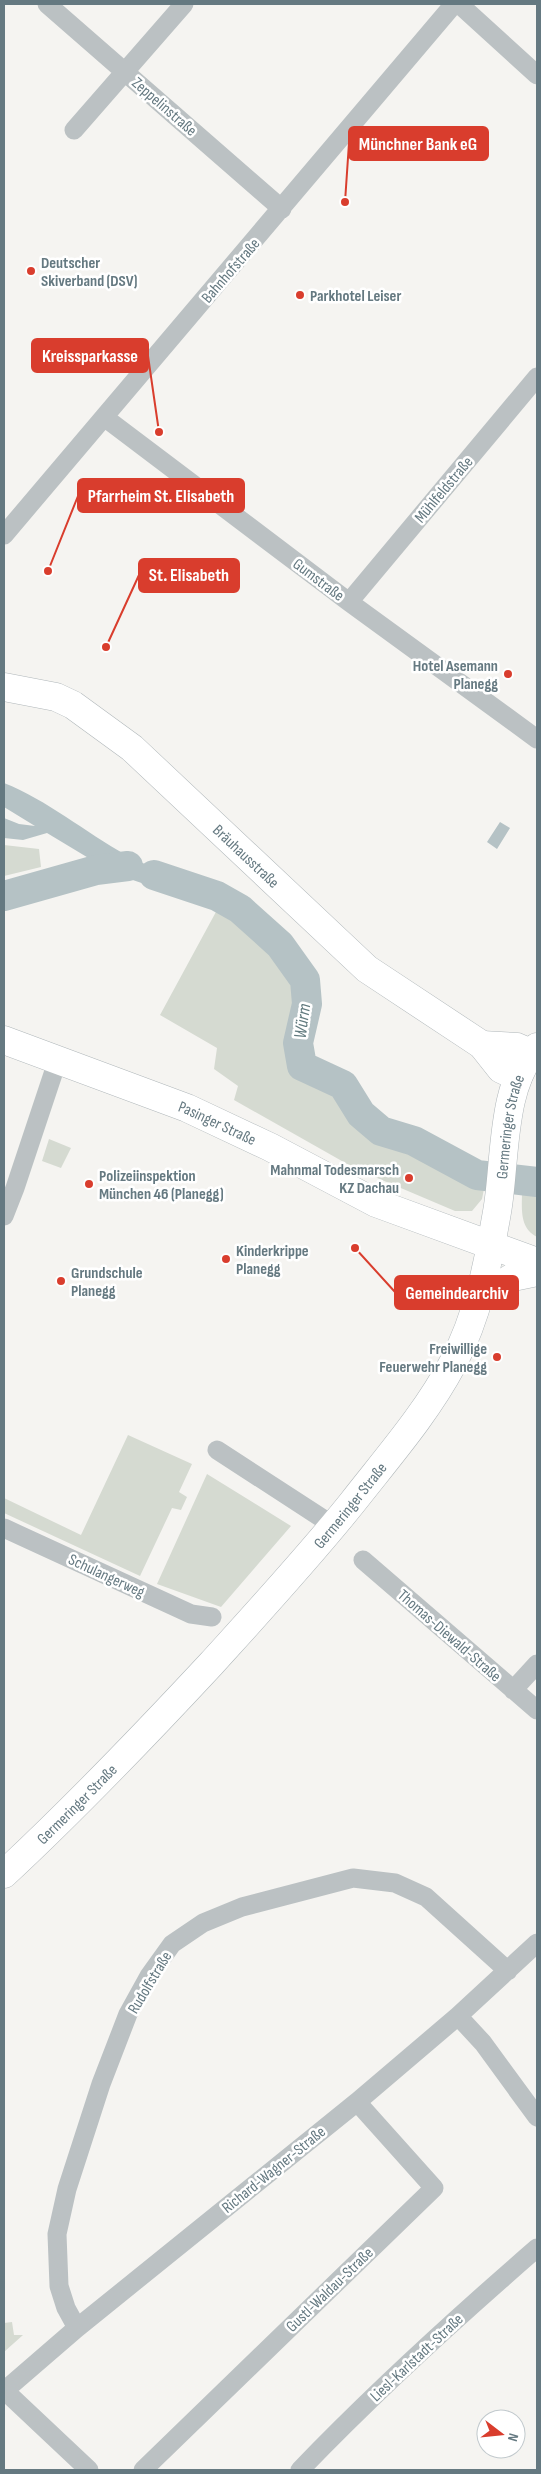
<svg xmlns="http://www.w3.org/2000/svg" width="541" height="2474" viewBox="0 0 541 2474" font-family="'Sofia Sans Condensed',sans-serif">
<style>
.green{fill:#d5dad1}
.water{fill:#b5c2c5}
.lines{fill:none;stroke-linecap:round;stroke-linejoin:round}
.river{stroke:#b5c2c5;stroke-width:30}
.secondary-casing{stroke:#b0b7ba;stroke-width:29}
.street{stroke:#bbc1c3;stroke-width:19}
.secondary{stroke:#fff;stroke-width:28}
.poi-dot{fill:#d93d2d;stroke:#fff;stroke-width:2}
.labels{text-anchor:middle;stroke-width:5;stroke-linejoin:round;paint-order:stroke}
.street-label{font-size:16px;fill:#657981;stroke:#fff}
.poi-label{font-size:16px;font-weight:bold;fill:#657981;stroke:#fff;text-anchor:start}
.water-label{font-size:18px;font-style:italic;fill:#617a7e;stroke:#fff}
.leader{fill:none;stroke:#d93d2d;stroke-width:2}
.callout-dot{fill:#d93d2d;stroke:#fff;stroke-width:2}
.callout{fill:#d93d2d;stroke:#d93d2d;stroke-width:2}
.callout-label{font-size:18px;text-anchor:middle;font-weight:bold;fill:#fff}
</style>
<rect width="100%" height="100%" fill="#f5f4f1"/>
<path class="green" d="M 4,845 L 39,849 L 41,867 L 4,876 Z
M 217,910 L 270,948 L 289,975 L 299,998 L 289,1043 L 294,1070 L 337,1093 L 352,1120 L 380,1139 L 411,1149 L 443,1168 L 485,1184 L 482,1199 L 472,1211 L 455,1211 L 356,1169 L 234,1100 L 238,1086 L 214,1069 L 217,1048 L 160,1015 Z
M 49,1139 L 71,1148 L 61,1168 L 42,1161 Z
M 522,1191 L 537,1192 L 537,1237 C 519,1228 522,1208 522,1191 Z
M 128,1435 L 192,1464 L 179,1492 L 187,1497 L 181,1510 L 172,1508 L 140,1576 L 4,1513 L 4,1498 L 81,1535 Z
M 207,1474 L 291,1526 L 221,1607 L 157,1584 Z
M 12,2322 L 14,2335 L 23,2335 L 4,2352 L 4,2323 Z"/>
<path class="water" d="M 4,783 C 47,800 85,832 126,855 C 148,867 175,873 193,889 L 177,895 L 115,874 L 47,833 L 23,840 L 4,838 L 4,818 L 19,824 L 35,826 L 4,807 Z
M 500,822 L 510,828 L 497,849 L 487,842 Z"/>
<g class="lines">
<path class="river" d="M 154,875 L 217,896 L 240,909 L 280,945 L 305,980 L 307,1004 L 298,1043 L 302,1066 L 343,1085 L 361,1114 L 381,1131 L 414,1141 L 477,1175 L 537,1182
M 4,896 L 96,870 L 128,866"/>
<defs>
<g id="secondary">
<path id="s1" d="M 4,687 L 56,697 L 73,705 L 132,748 L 367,969 L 482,1045 L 501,1069 L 518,1077"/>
<path id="s2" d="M 4,1040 L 187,1108 L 270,1147 L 376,1203 L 537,1262"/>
<path d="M 482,1045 L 517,1047 L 531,1053"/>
<path d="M 479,1298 L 513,1277 L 537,1272"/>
<path id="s3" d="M 4,1874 C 76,1807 144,1736 211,1664 C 259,1611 307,1559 352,1503 C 387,1458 426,1414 453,1363 C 478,1316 488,1264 497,1212 C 506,1162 500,1085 537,1047"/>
</g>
</defs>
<use href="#secondary" class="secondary-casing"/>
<path class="street" d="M 47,4 L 282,209
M 459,4 L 537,75
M 74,130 L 184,4
M 104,417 L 349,602 L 537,739
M 4,535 L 454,4
M 349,602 L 537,377
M 4,1216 L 15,1188 L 58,1059
M 217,1450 L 334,1526
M 4,1528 L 191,1614 L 212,1617
M 363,1560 L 537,1710
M 513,1690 L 537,1664
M 458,2016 L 483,2043 L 537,2117
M 77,2328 L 66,2308 L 59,2286 L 57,2234 L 67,2189 L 101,2084 L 128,2014 L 149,1976 L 172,1944 L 203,1923 L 242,1907 L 353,1878 L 395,1883 L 426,1897 L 508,1971
M 4,2390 L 89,2470
M 4,2391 L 77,2328 L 357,2102 L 458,2016 L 537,1943
M 143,2470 L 434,2188 L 357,2102
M 300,2470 C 375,2392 455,2319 537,2248"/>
<use href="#secondary" class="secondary"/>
</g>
<g class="poi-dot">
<circle cx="31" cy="271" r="5"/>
<circle cx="300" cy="295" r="5"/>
<circle cx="508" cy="674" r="5"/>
<circle cx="409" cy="1178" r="5"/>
<circle cx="89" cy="1184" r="5"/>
<circle cx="226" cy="1259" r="5"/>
<circle cx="61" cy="1281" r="5"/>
<circle cx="497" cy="1357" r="5"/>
</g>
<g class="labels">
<g class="street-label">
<text transform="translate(165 106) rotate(41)" y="6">Zeppelinstraße</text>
<text transform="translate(230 270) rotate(-49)" y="6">Bahnhofstraße</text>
<text transform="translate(443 489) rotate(-50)" y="6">Mühlfeldstraße</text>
<text transform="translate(319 579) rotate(37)" y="6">Gumstraße</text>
<text dy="6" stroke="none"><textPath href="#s1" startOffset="302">Bräuhausstraße</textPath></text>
<text dy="6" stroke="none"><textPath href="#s2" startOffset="229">Pasinger Straße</textPath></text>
<text dy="6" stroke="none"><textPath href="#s3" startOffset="926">Germeringer Straße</textPath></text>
<text dy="6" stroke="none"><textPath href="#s3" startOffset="506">Germeringer Straße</textPath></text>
<text transform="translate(107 1575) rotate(25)" y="6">Schulangerweg</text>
<text transform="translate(450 1635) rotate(41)" y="6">Thomas-Diewald-Straße</text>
<text dy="6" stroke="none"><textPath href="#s3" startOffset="101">Germeringer Straße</textPath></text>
<text transform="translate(149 1982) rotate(-59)" y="6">Rudolfstraße</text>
<text transform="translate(273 2169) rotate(-39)" y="6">Richard-Wagner-Straße</text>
<text transform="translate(329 2289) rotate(-44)" y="6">Gustl-Waldau-Straße</text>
<text transform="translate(416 2357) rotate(-43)" y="6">Liesl-Karlstadt-Straße</text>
</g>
<g class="poi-label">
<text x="41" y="268">Deutscher<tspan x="41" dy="18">Skiverband (DSV)</tspan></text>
<text x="310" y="301">Parkhotel Leiser</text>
<text x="498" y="671" text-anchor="end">Hotel Asemann<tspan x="498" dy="18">Planegg</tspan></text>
<text x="399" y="1175" text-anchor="end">Mahnmal Todesmarsch<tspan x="399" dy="18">KZ Dachau</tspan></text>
<text x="99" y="1181">Polizeiinspektion<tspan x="99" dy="18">München 46 (Planegg)</tspan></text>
<text x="236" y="1256">Kinderkrippe<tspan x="236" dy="18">Planegg</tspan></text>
<text x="71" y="1278">Grundschule<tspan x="71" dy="18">Planegg</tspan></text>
<text x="487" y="1354" text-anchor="end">Freiwillige<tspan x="487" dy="18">Feuerwehr Planegg</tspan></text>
</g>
<g class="water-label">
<text transform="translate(302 1021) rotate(-82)" y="6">Würm</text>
</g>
</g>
<path class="leader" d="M345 202L349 143M159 432L148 356M48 571L78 496M106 647L139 575M355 1248L395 1292"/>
<g class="callout-dot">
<circle cx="345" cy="202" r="5"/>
<circle cx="159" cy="432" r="5"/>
<circle cx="48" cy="571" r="5"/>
<circle cx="106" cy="647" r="5"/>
<circle cx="355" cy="1248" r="5"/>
</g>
<g class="callout">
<rect x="349" y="127" width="139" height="33" rx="5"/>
<rect x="32" y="339" width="116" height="33" rx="5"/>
<rect x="78" y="479" width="166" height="33" rx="5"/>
<rect x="139" y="559" width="100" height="33" rx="5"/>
<rect x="395" y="1276" width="123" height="33" rx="5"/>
</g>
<g class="callout-label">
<text x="418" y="150">Münchner Bank eG</text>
<text x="90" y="362">Kreissparkasse</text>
<text x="161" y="502">Pfarrheim St. Elisabeth</text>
<text x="189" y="581">St. Elisabeth</text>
<text x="457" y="1299">Gemeindearchiv</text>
</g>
<rect width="541" height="2474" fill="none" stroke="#657981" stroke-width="10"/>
<g transform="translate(501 2434) rotate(106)"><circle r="24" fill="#ffffff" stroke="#c1c9cd"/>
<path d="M0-4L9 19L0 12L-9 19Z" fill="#d93d2d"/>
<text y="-8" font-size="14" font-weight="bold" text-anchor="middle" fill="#657981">N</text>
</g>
</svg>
